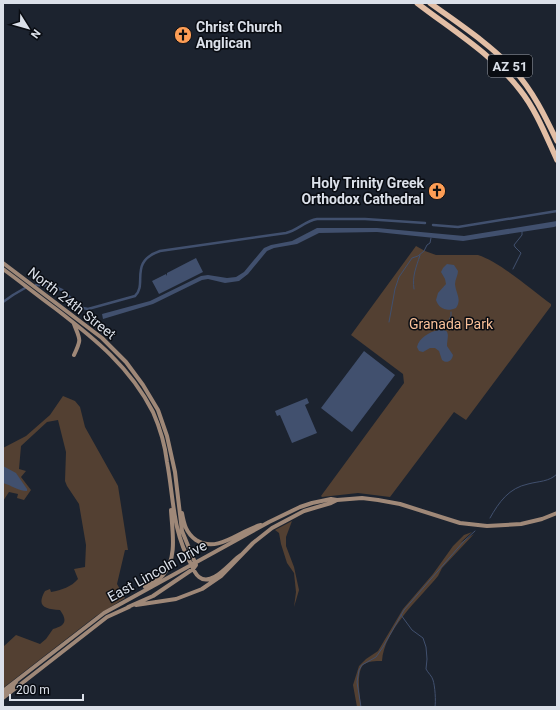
<svg xmlns="http://www.w3.org/2000/svg" width="560" height="710" viewBox="0 0 560 710" font-family="Roboto,sans-serif">
<style>
.green{fill:#534032}
.water{fill:#41506e}
.lines{fill:none;stroke-linecap:round;stroke-linejoin:round}
.stream{stroke:#41506e;stroke-width:1}
.canal{stroke:#41506e;stroke-width:2.5}
.secondary{stroke:#9f8878;stroke-width:4}
.motorway{stroke:#e2bea5;stroke-width:5.5}
.labels{text-anchor:middle;stroke-width:3;stroke-linejoin:round;paint-order:stroke}
.shield{fill:#090c12;stroke:#9ca0a8;stroke-width:1}
.shield-label{font-size:13px;font-weight:bold;fill:#dbe0e9}
.poi-label{font-size:14px;font-weight:bold;fill:#dbe0e9;stroke:#090c12;text-anchor:start}
.street-label{font-size:14px;fill:#dbe0e9;stroke:#090c12}
.park-label{font-size:14px;fill:#f9c099;stroke:#090c12}
</style>
<rect width="100%" height="100%" fill="#1c232f"/>
<path class="green" d="M 416,246 L 425,251 L 436,255 L 478,255 C 500,262 532,290 551,304 L 551,306 L 466,420 L 454,412 L 390,497 L 358,493 L 322,497 L 321,496 L 404,383 L 403,374 L 351,335 Z
M 63,396 L 75,401 L 80,407 L 85,427 L 118,486 L 128,550 L 125,550 L 117,584 L 125,598 L 96,616 L 3,688 L 3,647 L 16,635 L 40,644 L 46,639 L 53,629 C 65,626 68,621 60,610 C 45,609 36,607 45,591 L 50,589 L 51,592 C 62,590 71,587 78,579 L 74,569 L 85,567 L 86,545 L 79,504 L 67,486 L 65,481 L 66,452 L 58,420 L 47,422 L 21,446 L 19,469 L 26,471 L 21,477 L 31,490 L 24,500 L 17,498 L 18,494 L 9,492 L 3,501 L 3,448 L 26,436 L 50,415 Z
M 292,521 L 286,537 L 286,546 L 294,567 L 299,590 L 294,607 L 296,592 L 294,573 L 287,563 L 281,544 L 279,533 L 275,530 Z
M 472,532 L 460,543 L 474,534 L 442,568 L 438,576 C 419,599 384,630 382,661 C 376,661 367,661 363,665 C 356,673 360,697 361,707 L 357,707 L 353,685 L 359,666 L 366,659 L 378,651 L 403,609 L 433,574 L 453,546 L 464,535 Z"/>
<path class="water" d="M 557,221 L 557,226 L 554,227 L 463,241 L 377,232 L 319,233 L 297,244 L 274,248 L 267,251 L 248,274 L 239,281 L 225,283 L 208,279 L 202,280 L 153,304 L 103,319 L 102,314 L 150,301 L 201,276 L 208,275 L 227,278 L 236,277 L 244,272 L 264,248 L 271,245 L 292,241 L 317,228 L 377,228 L 464,236 Z
M 196,258 L 203,272 L 159,294 L 152,281 L 166,274 L 167,276 L 167,273 Z
M 447,264 L 454,265 L 458,271 C 458,275 455,280 455,284 C 456,294 462,299 456,308 C 447,312 439,309 436,300 L 438,293 L 446,284 L 445,279 L 441,272 L 443,268 Z
M 438,330 C 452,328 447,337 447,346 L 453,355 C 452,361 447,364 442,360 L 439,351 L 435,348 L 430,348 L 423,352 L 419,351 L 417,347 C 419,338 429,332 438,330 Z
M 364,351 L 395,375 L 352,432 L 321,408 Z
M 307,398 L 309,403 L 305,405 L 317,433 L 292,443 L 280,415 L 277,416 L 275,411 Z
M 3,466 L 16,473 L 27,489 L 27,491 C 18,491 11,485 3,483 Z"/>
<g class="lines">
<path class="stream" d="M 513,269 L 521,253 L 515,247 L 514,245 L 522,235 L 522,231
M 414,289 C 412,276 416,268 420,255
M 389,322 L 395,289 L 399,277 L 412,258 L 418,256 L 424,251 L 427,245 L 430,243 L 431,238
M 444,330 L 451,316 L 451,312
M 490,518 C 499,502 509,488 528,484 C 539,481 549,482 557,474
M 401,615 L 412,630 L 423,638 L 426,647 L 427,659 L 426,669 C 428,673 432,676 433,680 C 435,686 436,701 435,707
M 361,707 L 357,682 L 359,670 L 362,665 L 376,657 L 383,647 L 404,610 L 464,541 L 475,531"/>
<path class="canal" d="M 433,225 L 458,227 L 557,211
M 36,285 L 53,286 L 62,290 L 68,295 L 76,304 L 83,308 L 88,309 L 135,296 C 148,284 128,262 160,251 L 286,233 C 298,230 305,221 317,219 L 365,219 L 425,223
M 3,302 L 13,295 L 25,288"/>
<path class="secondary" d="M 3,263 L 102,338 L 126,362 L 143,385 L 158,410 L 167,436 L 175,472 L 182,531 L 196,565 L 193,569 L 153,596 L 128,607
M 3,269 C 21,282 38,296 56,309 C 95,339 130,367 153,412 C 160,428 165,445 167,462 C 174,499 172,530 191,564 C 193,569 195,574 199,577 C 212,588 231,561 241,555
M 74,355 C 82,338 80,340 74,324
M 182,513 C 184,524 186,533 196,540 C 218,554 240,530 261,525
M 145,587 C 152,584 158,580 163,575 C 178,558 172,530 171,510
M 136,605 L 176,599 L 202,589 L 221,576 L 253,543 L 272,528 L 304,511 L 331,503 L 337,500
M 3,691 L 104,613 L 269,522 L 300,507 L 312,503 L 331,499 L 337,500 L 362,498 L 378,500 L 400,504 L 460,523 L 487,526 L 521,524 L 542,519 L 557,513
M 4,694 L 13,687 L 16,682
M 3,698 L 107,617 L 129,607"/>
<path class="motorway" d="M 417,3 C 452,30 492,54 520,90 C 536,110 546,136 557,160
M 430,3 C 459,24 490,44 514,70 C 533,91 545,116 557,141"/>
</g>
<defs>
<symbol id="church-disc" viewBox="-11 -11 22 22"><circle r="9.5" fill="#fd9d55" stroke="#090c12"/><path d="M-1.2-6h2.4v3.5h3.3v2.4h-3.3V6h-2.4V-.1h-3.3v-2.4h3.3Z" fill="#111"/></symbol>
</defs>
<g fill-rule="evenodd">
<use href="#church-disc" x="173" y="25" width="20" height="20"/>
<use href="#church-disc" x="427" y="181" width="20" height="20"/>
</g>
<g class="labels">
<rect class="shield" x="488" y="55" width="44" height="22" rx="3"/>
<g class="shield-label">
<text x="510" y="71">AZ 51</text>
</g>
<g class="poi-label">
<text x="196" y="32">Christ Church<tspan x="196" dy="16">Anglican</tspan></text>
<text x="424" y="188" text-anchor="end">Holy Trinity Greek<tspan x="424" dy="16">Orthodox Cathedral</tspan></text>
</g>
<g class="street-label">
<text transform="translate(72 303) rotate(38)" y="5">North 24th Street</text>
<text transform="translate(157 571) rotate(-29)" y="5">East Lincoln Drive</text>
</g>
<g class="park-label">
<text x="451" y="329">Granada Park</text>
</g>
</g>
<rect width="560" height="710" fill="none" stroke="#dbe0e9" stroke-width="8"/>
<g transform="translate(28 28) rotate(127)" stroke="#090c12" stroke-width="3" paint-order="stroke">
<path d="M0-3L7 15L0 10L-7 15Z" fill="#dbe0e9"/>
<text y="-6" font-size="11" font-weight="bold" text-anchor="middle" fill="#dbe0e9">N</text>
</g>
<path d="M10 694v6h73v-6" fill="none" stroke="#dbe0e9" stroke-width="2"/>
<text x="16" y="694" font-size="12" fill="#dbe0e9" stroke="#090c12" stroke-width="3" paint-order="stroke">200 m</text>
</svg>
